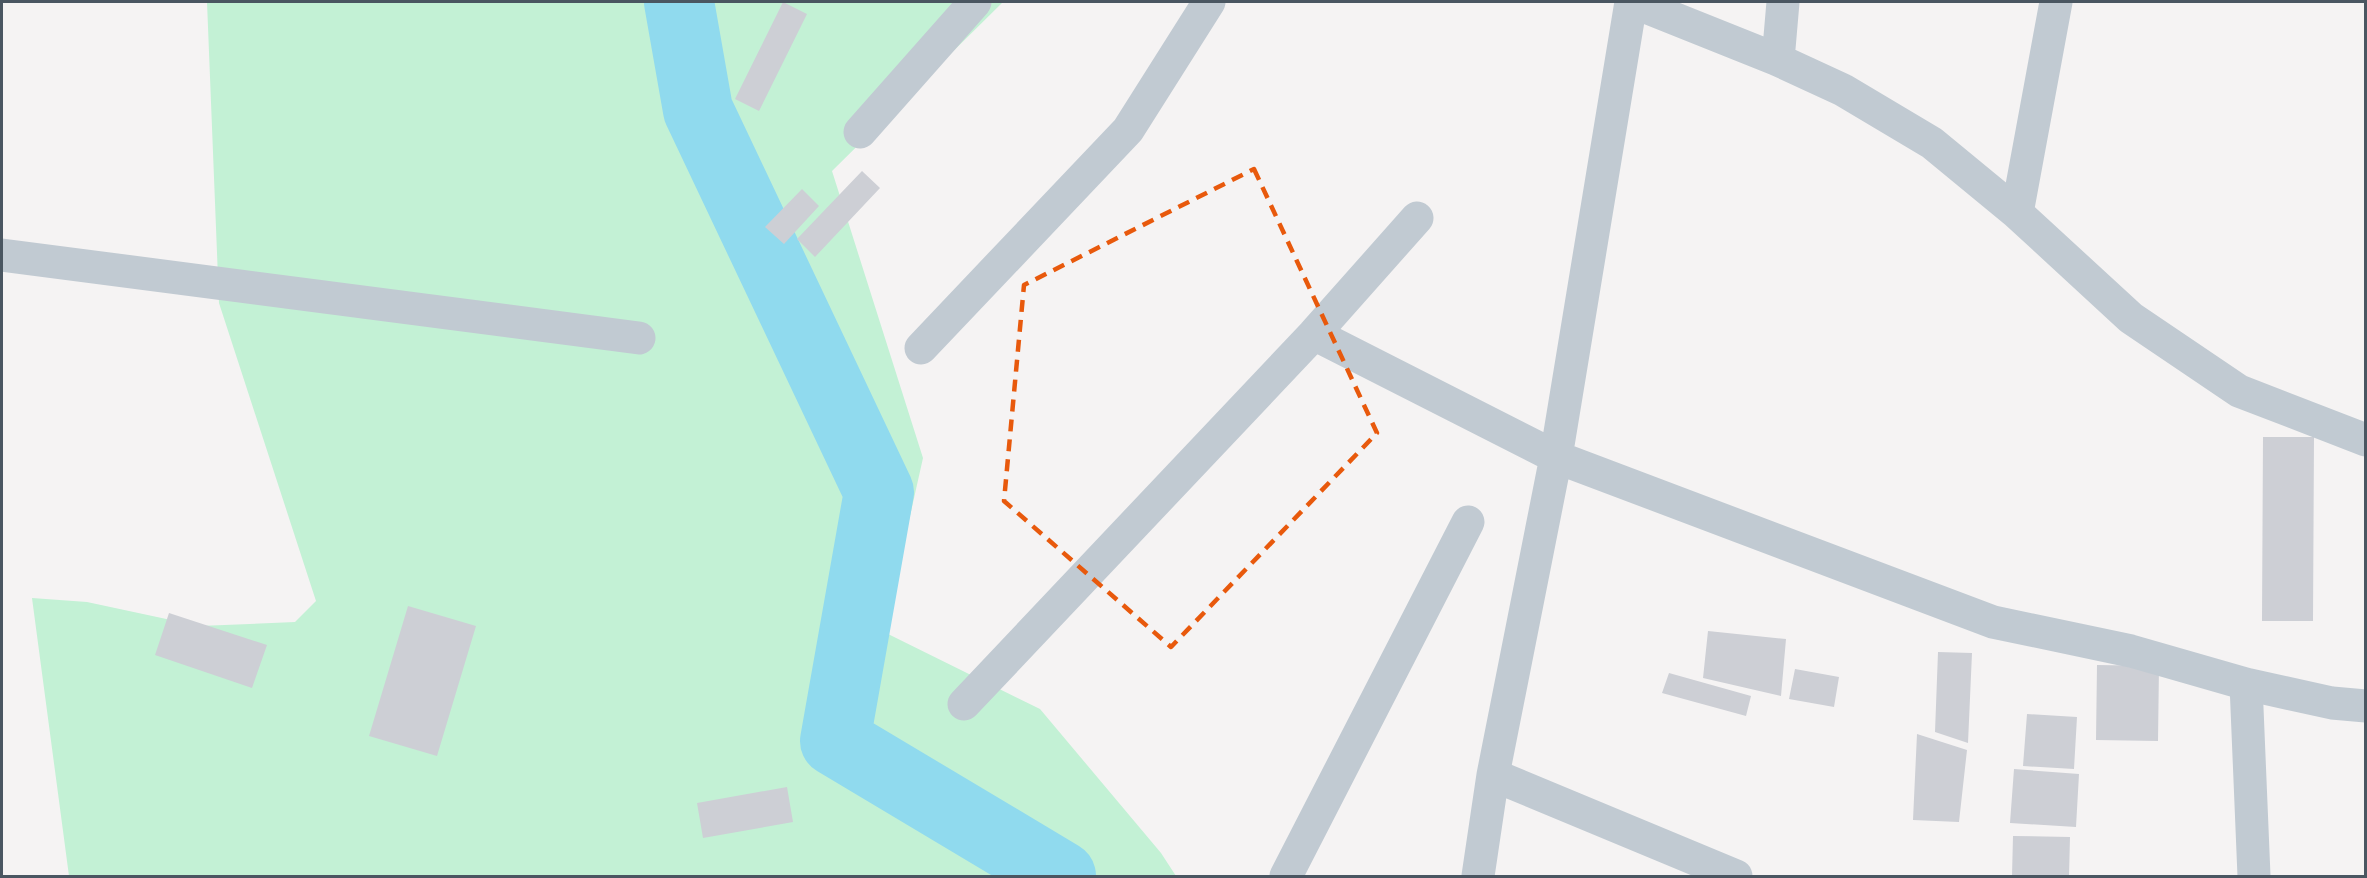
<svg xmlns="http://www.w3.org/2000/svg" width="2367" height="878" viewBox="0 0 2367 878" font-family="Rubik,sans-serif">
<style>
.green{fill:#c3f1d5}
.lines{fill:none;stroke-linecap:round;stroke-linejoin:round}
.river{stroke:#90daee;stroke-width:70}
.building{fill:#cdcfd5}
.street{stroke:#c1cad2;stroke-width:33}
.marked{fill:none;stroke:#e8590c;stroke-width:4.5;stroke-dasharray:12 8;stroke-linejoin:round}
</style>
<rect width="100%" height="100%" fill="#f5f3f3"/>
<path class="green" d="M 207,2 L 1003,2 L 832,171 L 923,458 L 884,632 L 1040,709 L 1161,853 L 1176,876 L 69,876 L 32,598 L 87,602 L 199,626 L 295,622 L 316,601 L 219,303 Z"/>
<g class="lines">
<path class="river" d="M 679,2 L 698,110 L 879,492 L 835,741 L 1061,876"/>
</g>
<path class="building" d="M 783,2 L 807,14 L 759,111 L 735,99 Z
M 862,171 L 880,188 L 815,257 L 797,239 Z
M 802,189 L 819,206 L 784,244 L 765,227 Z
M 2263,437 L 2314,437 L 2313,621 L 2262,621 Z
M 408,606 L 476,626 L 437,756 L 369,736 Z
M 169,613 L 267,645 L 252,688 L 155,655 Z
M 1708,631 L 1786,639 L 1781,696 L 1703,678 Z
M 1938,652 L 1972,653 L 1968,743 L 1935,732 Z
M 2097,665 L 2159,666 L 2158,741 L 2096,740 Z
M 1795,669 L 1839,677 L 1834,707 L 1789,699 Z
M 1669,673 L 1751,696 L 1746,716 L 1662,693 Z
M 2027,714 L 2077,717 L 2074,769 L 2023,766 Z
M 1917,734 L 1967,750 L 1959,822 L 1913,820 Z
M 2014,769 L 2079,774 L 2076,827 L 2010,823 Z
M 787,787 L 793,822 L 703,838 L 697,803 Z
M 2013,836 L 2070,837 L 2069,876 L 2012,876 Z"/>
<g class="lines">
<path class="street" d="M 1633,2 L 1778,60 L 1843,90 L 1932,143 L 2017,213 L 2131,318 L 2239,391 L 2366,440
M 1778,60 L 1783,2
M 860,132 L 975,2
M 2017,213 L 2056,2
M 2,255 L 639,338
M 1314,334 L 1417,218
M 921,348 L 1128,130 L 1209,2
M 2246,684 L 2254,876
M 964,704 L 1314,334 L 1556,457 L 1993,622 L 2131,651 L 2246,684 L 2332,703 L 2366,706
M 1493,775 L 1736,876
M 1286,876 L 1468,522
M 1478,876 L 1493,775 L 1556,457 L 1631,2"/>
</g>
<path class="marked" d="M 1254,169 L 1377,433 L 1171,647 L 1004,501 L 1024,285 Z"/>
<rect width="2367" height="878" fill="none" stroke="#4a5661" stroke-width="6"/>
</svg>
